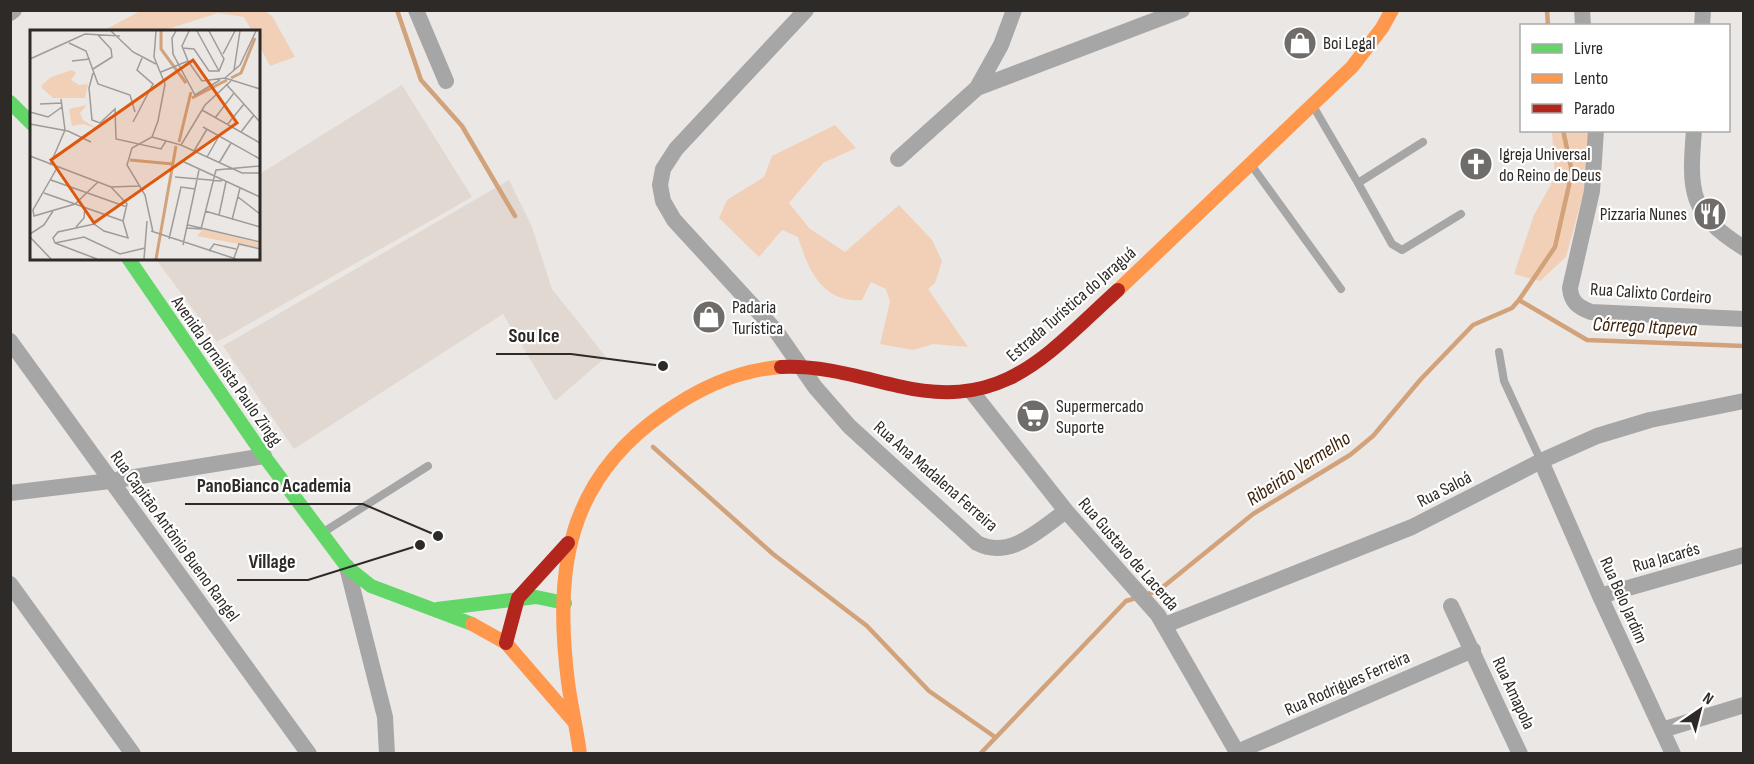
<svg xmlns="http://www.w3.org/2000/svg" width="1754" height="764" viewBox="0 0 1754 764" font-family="'Sofia Sans Condensed',sans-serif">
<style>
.built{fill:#e1d8d1}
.green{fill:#f1d0b7}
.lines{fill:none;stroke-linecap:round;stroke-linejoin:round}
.stream{stroke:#d2a27a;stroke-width:4.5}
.lane{stroke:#a7a6a6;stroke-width:8}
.street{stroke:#a7a6a6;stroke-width:16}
.fast{stroke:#63d668;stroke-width:14}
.slow{stroke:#ff974d;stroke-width:14}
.jam{stroke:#b3261e;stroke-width:14}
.labels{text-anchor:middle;stroke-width:4.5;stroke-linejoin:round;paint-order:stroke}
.poi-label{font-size:18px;fill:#2d2a28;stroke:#fff;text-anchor:start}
.street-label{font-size:18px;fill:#2d2a28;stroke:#fff}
.water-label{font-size:20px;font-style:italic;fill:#40240c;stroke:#fff}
.inset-river{fill:none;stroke:#d2a27a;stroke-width:3}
.inset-road{fill:none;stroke:#9f9b99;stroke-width:1.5}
.view{fill:#df570d;fill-opacity:0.15;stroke:#df570d;stroke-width:3}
.inset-edge{fill:none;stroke:#2d2a28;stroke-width:3}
.leader{fill:none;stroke:#2d2a28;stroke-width:2}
.callout-dot{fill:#2d2a28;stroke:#fff;stroke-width:2}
.callout-label{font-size:20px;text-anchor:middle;font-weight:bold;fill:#2d2a28;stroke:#fff;stroke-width:4.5;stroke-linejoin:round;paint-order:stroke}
</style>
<rect width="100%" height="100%" fill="#ebe7e4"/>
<path class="built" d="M 402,85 L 472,197 L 217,342 L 155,258 L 258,258 L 258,175 Z
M 509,180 L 532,227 L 552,289 L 606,357 L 555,401 L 503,314 L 294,449 L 223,346 Z"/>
<path class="green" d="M 142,10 L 265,11 L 272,16 L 295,57 L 270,66 L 258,43 L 258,32 L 252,31 L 244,17 L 218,13 L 162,31 L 103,31 Z
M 835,125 L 856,148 L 823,163 L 789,203 L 810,229 L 845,252 L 899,205 L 932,240 L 942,261 L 935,283 L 928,289 L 968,347 L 933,344 L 913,350 L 880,344 L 890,302 L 886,289 L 871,282 L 862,300 C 822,303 808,269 798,237 L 782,230 L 759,257 L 719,218 L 727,200 L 764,177 L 772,156 Z
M 1552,131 L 1590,131 L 1589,173 L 1566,257 L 1540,281 L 1514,274 L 1534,215 L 1555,177 Z"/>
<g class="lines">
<path class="stream" d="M 397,10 L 421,80 L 462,126 L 515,216
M 1547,10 L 1548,26
M 1519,300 L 1587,340 L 1744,346
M 653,447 L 773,554 L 867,626 L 929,691 L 995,737
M 1144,595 L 1158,591 L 1253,514 L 1350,455 L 1373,436 L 1421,379 L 1473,325 L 1512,308 L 1519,300 L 1555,247 L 1572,172 L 1563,130
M 980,754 L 1126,601 L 1136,598"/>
<path class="lane" d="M 1313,106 L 1358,183
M 1423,142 L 1358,183 L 1392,244 L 1402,250 L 1461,214
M 1252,166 L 1341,289
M 1499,352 L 1504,381 L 1541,461
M 322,533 L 428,466"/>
<path class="street" d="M 416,10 L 446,81
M 806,10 L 676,149 L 663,169 L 660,185 L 663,201 L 674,220 L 776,331 L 815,387 L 849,426 L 977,543 C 1010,560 1039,530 1066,511
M 1582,10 L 1583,26
M 10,13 L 14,10
M 1702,26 L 1703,10
M 977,88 L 1001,45 L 1014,10
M 1596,130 L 1592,191 L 1570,288 C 1571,302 1578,307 1591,312 L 1744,319
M 1694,130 C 1689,191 1689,214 1744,248
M 898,159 L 977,88 L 1182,10
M 10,341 L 309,754
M 972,392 L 1066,511 L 1158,615 L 1238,754
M 1541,461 L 1600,596 L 1673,754
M 10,493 L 110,481 L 264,456
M 347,567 L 385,717 L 387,754
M 10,584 L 133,754
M 1600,596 L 1744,555
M 1451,606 L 1520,754
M 1165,625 L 1412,527 L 1541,461 L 1597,436 L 1650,420 L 1744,401
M 1662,730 L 1744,705
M 1237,752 L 1473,650"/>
<path class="fast" d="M 10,102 L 32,124
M 128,258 L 264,456 L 347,567 L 371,586 L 472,624
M 437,609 L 536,597 L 565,603"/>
<path class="slow" d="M 1118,290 L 1352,67 L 1382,28 L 1392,10
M 472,624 L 506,643 L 575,723
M 580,754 C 577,730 571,706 568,682 C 554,571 566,481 664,413 C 699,388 738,370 781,367"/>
<path class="jam" d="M 781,367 C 822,365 859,377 898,386 C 1005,411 1045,356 1118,290
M 506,643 L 518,598 L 568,543"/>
</g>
<defs>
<symbol id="shop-disc" viewBox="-11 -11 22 22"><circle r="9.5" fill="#706c6a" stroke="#fff"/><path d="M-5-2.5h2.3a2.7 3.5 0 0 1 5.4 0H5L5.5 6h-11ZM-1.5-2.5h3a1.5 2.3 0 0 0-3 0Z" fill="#fff"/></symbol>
<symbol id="church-disc" viewBox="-11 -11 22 22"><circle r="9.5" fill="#706c6a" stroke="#fff"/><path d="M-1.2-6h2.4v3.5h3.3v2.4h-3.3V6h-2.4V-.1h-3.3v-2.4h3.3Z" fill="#fff"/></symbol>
<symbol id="restaurant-disc" viewBox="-11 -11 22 22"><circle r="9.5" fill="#706c6a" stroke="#fff"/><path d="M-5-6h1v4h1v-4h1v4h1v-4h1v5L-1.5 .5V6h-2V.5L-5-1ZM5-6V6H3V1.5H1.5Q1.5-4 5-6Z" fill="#fff"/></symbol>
<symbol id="supermarket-disc" viewBox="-11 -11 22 22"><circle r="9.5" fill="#706c6a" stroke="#fff"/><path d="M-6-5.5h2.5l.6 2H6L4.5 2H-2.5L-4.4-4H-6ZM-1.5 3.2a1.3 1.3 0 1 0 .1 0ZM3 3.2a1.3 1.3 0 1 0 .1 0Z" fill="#fff"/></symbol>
</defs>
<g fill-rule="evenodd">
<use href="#shop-disc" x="1281" y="24" width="38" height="38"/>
<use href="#church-disc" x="1457" y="145" width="38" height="38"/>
<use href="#restaurant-disc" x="1691" y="195" width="38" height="38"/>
<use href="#shop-disc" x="690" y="298" width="38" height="38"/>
<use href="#supermarket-disc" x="1014" y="397" width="38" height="38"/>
</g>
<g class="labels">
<g class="poi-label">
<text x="1323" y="49">Boi Legal</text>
<text x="1499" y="160">Igreja Universal<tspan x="1499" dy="21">do Reino de Deus</tspan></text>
<text x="1687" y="220" text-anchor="end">Pizzaria Nunes</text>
<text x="732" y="313">Padaria<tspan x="732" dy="21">Turística</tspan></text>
<text x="1056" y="412">Supermercado<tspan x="1056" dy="21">Suporte</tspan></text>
</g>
<g class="street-label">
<text transform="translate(1651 293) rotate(4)" y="6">Rua Calixto Cordeiro</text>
<text transform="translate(1071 304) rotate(-41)" y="6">Estrada Turística do Jaraguá</text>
<text transform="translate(227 371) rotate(55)" y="6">Avenida Jornalista Paulo Zingg</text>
<text transform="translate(936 476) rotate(41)" y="6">Rua Ana Madalena Ferreira</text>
<text transform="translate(1444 489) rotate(-27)" y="6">Rua Saloá</text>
<text transform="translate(175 536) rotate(54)" y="6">Rua Capitão Antônio Bueno Rangel</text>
<text transform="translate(1129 554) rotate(49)" y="6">Rua Gustavo de Lacerda</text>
<text transform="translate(1666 557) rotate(-16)" y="6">Rua Jacarés</text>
<text transform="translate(1624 600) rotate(66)" y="6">Rua Belo Jardim</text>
<text transform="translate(1347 683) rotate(-24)" y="6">Rua Rodrigues Ferreira</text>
<text transform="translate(1514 693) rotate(65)" y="6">Rua Amapola</text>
</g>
<g class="water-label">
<text transform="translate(1645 326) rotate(3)" y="7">Córrego Itapeva</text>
<text transform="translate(1298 468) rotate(-33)" y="7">Ribeirão Vermelho</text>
</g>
</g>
<g transform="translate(30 30)">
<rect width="230" height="230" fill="#ebe7e4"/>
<path d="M 42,40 L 46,43 L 41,50 L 49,55 L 58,54 L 55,68 L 23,68 L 13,59 L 11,56 L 21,47 ZM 57,75 L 50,83 L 53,90 L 68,99 L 53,94 L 42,96 L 39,79 ZM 173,199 L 229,213 L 229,218 L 167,206 Z" fill="#f1d0b7"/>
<path class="inset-river" d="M 131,1 L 131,19 L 156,53M 201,48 L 211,43 L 225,8M 162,68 L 197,50M 149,112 L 161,62M 100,130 L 143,134M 126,229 L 146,116"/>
<path class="inset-road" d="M 81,1 L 103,22 L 126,34M 146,1 L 142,8 L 143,24 L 165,65 L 190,50M 167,1 L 189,41M 39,13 L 56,21 L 68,54 L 100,65 L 105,82M 152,18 L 164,19 L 179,41 L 189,41 L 194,29 L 179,1M 193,24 L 205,1M 0,29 L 55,4 L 90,6M 42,31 L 60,29M 158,31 L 152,16 L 159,1M 63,39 L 82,27 L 81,19 L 68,5M 204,40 L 210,1M 131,42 L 158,31 L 172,51 L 195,48 L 230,59M 63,43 L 59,58 L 62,90 L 70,93 L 85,79 L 86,109 L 131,119 L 136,111M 195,48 L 210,35 L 226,1M 196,54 L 230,92M 10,74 L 32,73M 172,80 L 230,113M 0,82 L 18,87 L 32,77M 185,88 L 204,63M 103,92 L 123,54 L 107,40 L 112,28M 0,94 L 38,101 L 61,112M 197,95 L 214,74M 173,97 L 230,129M 211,102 L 224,85M 122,107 L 151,115 L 212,143 L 230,143M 151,115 L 175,75 L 201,51M 164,121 L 177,99M 0,126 L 81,157 L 109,156M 177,127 L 189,106M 152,131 L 230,167M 189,133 L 201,113M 20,135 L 35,100 L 31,69M 27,138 L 3,180 L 4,186 L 45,174 L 68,152M 145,147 L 192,151M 21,150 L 97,177M 14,163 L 93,191M 208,167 L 230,184M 175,181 L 230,197M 189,185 L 196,152M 202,190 L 210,158M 158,195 L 230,212M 46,197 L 54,188 L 55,177M 157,198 L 171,199 L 186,140 L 230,136M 121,201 L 206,229M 123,202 L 115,165 L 97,135 L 102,118 L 122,107 L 128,91 L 135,54 L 124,27 L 126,1M 0,204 L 14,195 L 23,181M 0,207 L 21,229M 139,209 L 151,157 L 165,159M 25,213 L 23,208 L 28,202 L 64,194 L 74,201 L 98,208 L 93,191 L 97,174 L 81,157M 25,213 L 54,207 L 90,224 L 115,218M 25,213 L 67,229M 153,215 L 169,140M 179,221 L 184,214 L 206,219M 204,228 L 209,214 L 230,219M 114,229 L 117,191"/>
<path class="view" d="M 163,30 L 207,93 L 64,193 L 21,130 Z"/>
<rect width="230" height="230" class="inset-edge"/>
</g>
<path class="leader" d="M663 366L571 354H496M438 536L363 504H185M420 545L308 580H237"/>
<g class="callout-dot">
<circle cx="663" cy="366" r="6"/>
<circle cx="438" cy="536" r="6"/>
<circle cx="420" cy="545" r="6"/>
</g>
<g class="callout-label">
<text x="534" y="342">Sou Ice</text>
<text x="274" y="492">PanoBianco Academia</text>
<text x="272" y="568">Village</text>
</g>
<rect width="1754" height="764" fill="none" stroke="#2d2a28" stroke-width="24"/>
<rect x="1520" y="24" width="210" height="108" fill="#ffffff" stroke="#abaaa9" stroke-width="1.5"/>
<rect x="1532" y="44" width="30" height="9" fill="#63d668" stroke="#abaaa9" stroke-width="1.5"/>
<text x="1574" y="54" font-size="18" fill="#2d2a28">Livre</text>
<rect x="1532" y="74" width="30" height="9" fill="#ff974d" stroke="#abaaa9" stroke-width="1.5"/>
<text x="1574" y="84" font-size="18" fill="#2d2a28">Lento</text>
<rect x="1532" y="104" width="30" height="9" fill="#b3261e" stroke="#abaaa9" stroke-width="1.5"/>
<text x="1574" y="114" font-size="18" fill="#2d2a28">Parado</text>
<g transform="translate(1700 710) rotate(35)" stroke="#ffffff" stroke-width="4.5" paint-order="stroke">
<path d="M0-4.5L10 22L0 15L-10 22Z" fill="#2d2a28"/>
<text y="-9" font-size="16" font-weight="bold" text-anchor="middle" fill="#2d2a28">N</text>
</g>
</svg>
